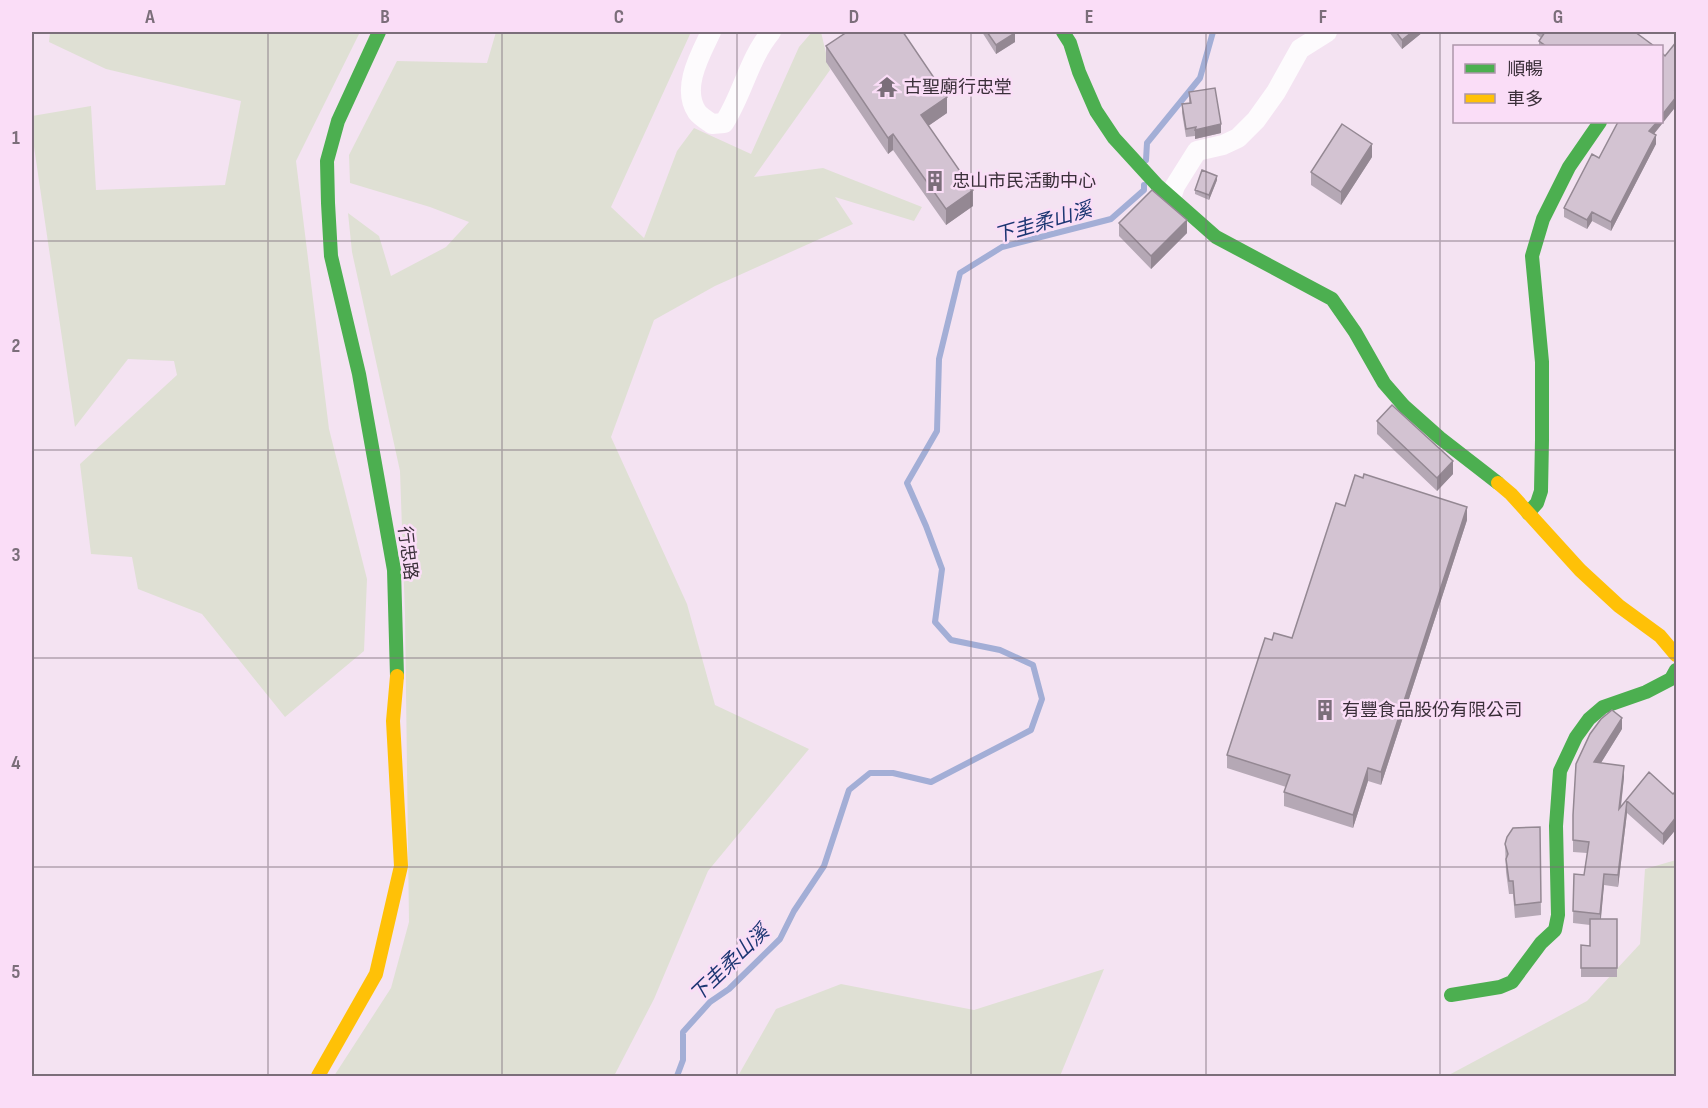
<svg xmlns="http://www.w3.org/2000/svg" width="1708" height="1108" viewBox="0 0 1708 1108" font-family="'Sofia Sans Condensed','Noto Sans TC',sans-serif">
<style>
.green{fill:#dfe0d4}
.lines{fill:none;stroke-linecap:round;stroke-linejoin:round}
.stream{stroke:#a3aed6;stroke-width:6}
.street{stroke:#fdfbfd;stroke-width:20}
.fast{stroke:#4caf50;stroke-width:14}
.slow{stroke:#ffc107;stroke-width:14}
.wall{fill:#b5a8b5}
.shaded-wall{fill:#948893}
.building{fill:#d3c3d2;stroke:#948893;stroke-width:1.5}
.grid{fill:none;stroke:#7b6e7a;stroke-width:1.5;stroke-opacity:0.55}
.labels{text-anchor:middle;stroke-width:5;stroke-linejoin:round;paint-order:stroke}
.poi-label{font-size:18px;fill:#3a2f39;stroke:#faddf7;text-anchor:start}
.street-label{font-size:18px;fill:#3a2f39;stroke:#faddf7}
.water-label{font-size:20px;font-style:italic;fill:#1c3672;stroke:#faddf7}
.neatline{fill:none;stroke:#7b6e7a;stroke-width:2}
.grid-label{font-size:20px;text-anchor:middle;font-weight:bold;fill:#7b6e7a}
</style>
<rect width="100%" height="100%" fill="#f4e3f2"/>
<path class="green" d="M 50,32 L 360,32 L 296,161 L 329,429 L 367,579 L 364,651 L 285,717 L 202,614 L 138,589 L 132,557 L 91,554 L 80,464 L 177,375 L 174,361 L 128,359 L 75,427 L 32,133 L 32,116 L 91,106 L 96,190 L 225,185 L 241,101 L 106,69 L 49,42 Z
M 496,32 L 691,32 L 611,207 L 644,238 L 677,151 L 694,128 L 751,154 L 799,47 L 812,32 L 821,32 L 830,70 L 754,177 L 823,168 L 922,207 L 914,221 L 835,197 L 853,224 L 715,286 L 654,320 L 611,437 L 687,604 L 715,705 L 809,749 L 708,871 L 654,999 L 614,1076 L 334,1076 L 391,988 L 409,922 L 405,615 L 400,471 L 352,252 L 348,213 L 379,236 L 391,276 L 446,247 L 469,222 L 430,207 L 350,183 L 349,155 L 397,61 L 487,63 Z
M 1676,860 L 1676,1076 L 1447,1076 L 1587,1001 L 1640,944 L 1645,869 Z
M 1104,969 L 1060,1076 L 738,1076 L 776,1009 L 841,984 L 974,1010 Z"/>
<g class="lines">
<path class="stream" d="M 1146,160 L 1147,143 L 1200,78 L 1213,32
M 677,1076 L 683,1060 L 683,1032 L 710,1002 L 729,989 L 780,939 L 794,911 L 824,866 L 849,790 L 870,773 L 893,773 L 931,782 L 1031,730 L 1042,699 L 1033,665 L 1000,650 L 951,640 L 935,622 L 942,569 L 926,526 L 907,483 L 937,431 L 939,359 L 960,273 L 1002,247 L 1111,219 L 1144,190 L 1144,185"/>
<path class="street" d="M 711,32 C 700,55 681,88 697,112 C 701,117 708,121 712,124 L 724,123 C 743,94 748,60 771,32
M 1171,198 L 1175,186 L 1197,151 L 1223,145 L 1238,138 L 1256,120 L 1276,92 L 1300,49 L 1327,32"/>
<path class="fast" d="M 379,32 L 338,121 L 327,161 L 328,203 L 331,256 L 359,374 L 394,570 L 397,676
M 1063,32 L 1070,43 L 1079,72 L 1096,111 L 1114,138 L 1157,185 L 1216,237 L 1332,299 L 1355,332 L 1384,383 L 1404,406 L 1440,438 L 1498,483
M 1528,513 L 1537,503 L 1541,491 L 1542,440 L 1542,362 L 1532,256 L 1543,219 L 1569,167 L 1600,122
M 1451,995 L 1500,987 L 1512,982 L 1541,943 L 1555,930 L 1558,915 L 1556,826 L 1560,771 L 1576,737 L 1589,719 L 1603,707 L 1646,692 L 1671,679 L 1676,670"/>
<path class="slow" d="M 1498,483 L 1511,494 L 1580,570 L 1619,606 L 1660,636 L 1676,655
M 318,1076 L 376,974 L 401,866 L 393,721 L 397,676"/>
</g>
<path class="wall" d="M 982,32 L 1014,32 L 1015,42 L 996,54 Z
M 1389,32 L 1423,32 L 1402,49 Z
M 1536,32 L 1635,32 L 1654,46 L 1539,46 L 1539,41 L 1541,38 L 1536,34 Z
M 1677,41 L 1677,105 L 1654,134 L 1656,144 L 1611,231 L 1592,221 L 1587,229 L 1564,217 L 1564,208 L 1599,158 L 1665,56 Z
M 826,46 L 947,113 L 928,126 L 973,206 L 946,225 L 893,150 L 888,154 L 826,62 Z
M 1189,92 L 1221,133 L 1195,139 L 1195,136 L 1186,137 L 1182,113 L 1182,104 L 1189,103 Z
M 1372,157 L 1341,205 L 1311,185 L 1311,172 Z
M 1217,180 L 1209,200 L 1195,194 L 1195,190 Z
M 1119,223 L 1187,233 L 1151,269 L 1119,236 Z
M 1377,421 L 1453,474 L 1437,491 L 1377,434 Z
M 1345,506 L 1467,520 L 1381,785 L 1368,781 L 1353,828 L 1284,806 L 1284,792 L 1286,787 L 1227,768 L 1227,755 L 1272,640 L 1292,638 Z
M 1622,729 L 1601,763 L 1624,777 L 1621,807 L 1649,772 L 1673,794 L 1677,790 L 1677,828 L 1663,845 L 1627,813 L 1618,887 L 1604,885 L 1601,919 L 1617,919 L 1617,977 L 1581,977 L 1581,945 L 1590,946 L 1590,925 L 1573,923 L 1574,874 L 1584,875 L 1587,853 L 1573,852 L 1573,815 L 1576,764 Z
M 1540,827 L 1541,915 L 1515,918 L 1513,894 L 1509,894 L 1506,872 L 1505,844 Z"/>
<path class="shaded-wall" d="M 1412,32 L 1423,32 L 1402,49 L 1402,40 Z
M 1015,33 L 1015,42 L 996,54 L 996,45 Z
M 1677,88 L 1677,105 L 1649,140 L 1649,131 L 1657,122 L 1662,122 L 1662,115 Z
M 947,97 L 947,113 L 921,131 L 921,115 Z
M 1221,124 L 1221,133 L 1195,139 L 1195,130 Z
M 893,134 L 893,150 L 888,154 L 888,138 Z
M 1656,135 L 1656,144 L 1611,231 L 1611,222 Z
M 1372,144 L 1372,157 L 1341,205 L 1341,192 Z
M 1217,176 L 1217,180 L 1209,200 L 1209,195 Z
M 973,190 L 973,206 L 946,225 L 946,209 Z
M 1592,212 L 1592,221 L 1587,229 L 1587,220 Z
M 1187,220 L 1187,233 L 1151,269 L 1151,256 Z
M 1453,461 L 1453,474 L 1437,491 L 1437,478 Z
M 1467,507 L 1467,520 L 1381,785 L 1381,772 Z
M 1622,718 L 1622,729 L 1594,774 L 1594,762 Z
M 1624,766 L 1624,777 L 1619,821 L 1619,809 Z
M 1368,768 L 1368,781 L 1353,828 L 1353,815 Z
M 1627,801 L 1627,813 L 1618,887 L 1618,875 Z
M 1677,816 L 1677,828 L 1663,845 L 1663,834 Z
M 1604,874 L 1604,885 L 1600,926 L 1600,914 Z"/>
<path class="building" d="M 847,32 L 903,32 L 947,97 L 921,115 L 973,190 L 946,209 L 893,134 L 888,138 L 826,46 Z
M 987,32 L 1014,32 L 1015,33 L 996,45 Z
M 1396,32 L 1412,32 L 1402,40 Z
M 1545,32 L 1635,32 L 1654,46 L 1546,46 L 1539,41 Z
M 1677,41 L 1677,88 L 1675,90 L 1677,91 L 1677,96 L 1662,115 L 1662,53 L 1665,56 Z
M 1215,88 L 1221,124 L 1195,130 L 1196,127 L 1186,129 L 1182,104 L 1191,103 L 1189,92 Z
M 1618,122 L 1657,122 L 1649,131 L 1656,135 L 1611,222 L 1592,212 L 1587,220 L 1564,208 L 1592,154 L 1599,158 Z
M 1342,124 L 1372,144 L 1341,192 L 1311,172 Z
M 1202,170 L 1217,176 L 1209,195 L 1195,190 Z
M 1152,190 L 1187,220 L 1151,256 L 1119,223 Z
M 1392,405 L 1453,461 L 1437,478 L 1377,421 Z
M 1364,474 L 1467,507 L 1381,772 L 1368,768 L 1353,815 L 1284,792 L 1290,775 L 1227,755 L 1265,638 L 1272,640 L 1274,633 L 1292,638 L 1336,503 L 1345,506 L 1355,475 L 1363,478 Z
M 1612,710 L 1622,718 L 1594,762 L 1624,766 L 1619,809 L 1649,772 L 1673,794 L 1677,790 L 1677,816 L 1663,834 L 1627,801 L 1618,875 L 1604,874 L 1600,914 L 1573,911 L 1574,874 L 1584,875 L 1589,842 L 1573,840 L 1573,815 L 1576,764 L 1590,734 L 1601,719 Z
M 1540,827 L 1541,902 L 1515,905 L 1513,881 L 1509,881 L 1506,859 L 1508,854 L 1505,844 L 1507,837 L 1513,828 Z
M 1590,919 L 1617,919 L 1617,968 L 1581,968 L 1581,945 L 1590,946 Z"/>
<path class="grid" d="M 268,32 L 268,1076M 502,32 L 502,1076M 737,32 L 737,1076M 971,32 L 971,1076M 1206,32 L 1206,1076M 1440,32 L 1440,1076M 32,241 L 1676,241M 32,450 L 1676,450M 32,658 L 1676,658M 32,867 L 1676,867"/>
<defs>
<symbol id="temple-bare" viewBox="-9 -9 18 18"><path d="M0-6L5-2H3V0L6.5 2.5H4V6H1.5V3h-3V6H-4V2.5H-6.5L-3 0V-2H-5Z" fill="#7b6e7a" stroke="#faddf7" stroke-width="2.5" paint-order="stroke"/></symbol>
<symbol id="building-bare" viewBox="-9 -9 18 18"><path d="M-4-6H4V6H1V3H-1V6H-4ZM-2.5-4.3h1.7v1.8h-1.7ZM.8-4.3h1.7v1.8H.8ZM-2.5-1h1.7V.8h-1.7ZM.8-1h1.7V.8H.8Z" fill="#7b6e7a" stroke="#faddf7" stroke-width="2.5" paint-order="stroke"/></symbol>
</defs>
<g fill-rule="evenodd">
<use href="#temple-bare" x="872" y="72" width="30" height="30"/>
<use href="#building-bare" x="920" y="166" width="30" height="30"/>
<use href="#building-bare" x="1310" y="695" width="30" height="30"/>
</g>
<g class="labels">
<g class="poi-label">
<text x="904" y="93">古聖廟行忠堂</text>
<text x="952" y="187">忠山市民活動中心</text>
<text x="1342" y="716">有豐食品股份有限公司</text>
</g>
<g class="street-label">
<text transform="translate(408 553) rotate(83)" y="6">行忠路</text>
</g>
<g class="water-label">
<text transform="translate(1043 222) rotate(-16)" y="7">下圭柔山溪</text>
<text transform="translate(729 963) rotate(-44)" y="7">下圭柔山溪</text>
</g>
</g>
<rect width="1708" height="1108" fill="none" stroke="#faddf7" stroke-width="66"/>
<rect x="1453" y="45" width="210" height="78" fill="#faddf7" stroke="#ad97ab" stroke-width="1.5"/>
<rect x="1465" y="64" width="30" height="9" fill="#4caf50" stroke="#ad97ab" stroke-width="1.5"/>
<text x="1507" y="75" font-size="18" fill="#3a2f39">順暢</text>
<rect x="1465" y="94" width="30" height="9" fill="#ffc107" stroke="#ad97ab" stroke-width="1.5"/>
<text x="1507" y="105" font-size="18" fill="#3a2f39">車多</text>
<rect x="33" y="33" width="1642" height="1042" class="neatline"/>
<g class="grid-label">
<text x="150" y="23">A</text>
<text x="385" y="23">B</text>
<text x="619" y="23">C</text>
<text x="854" y="23">D</text>
<text x="1089" y="23">E</text>
<text x="1323" y="23">F</text>
<text x="1558" y="23">G</text>
<text x="16" y="144">1</text>
<text x="16" y="352">2</text>
<text x="16" y="561">3</text>
<text x="16" y="769">4</text>
<text x="16" y="978">5</text>
</g>
</svg>
